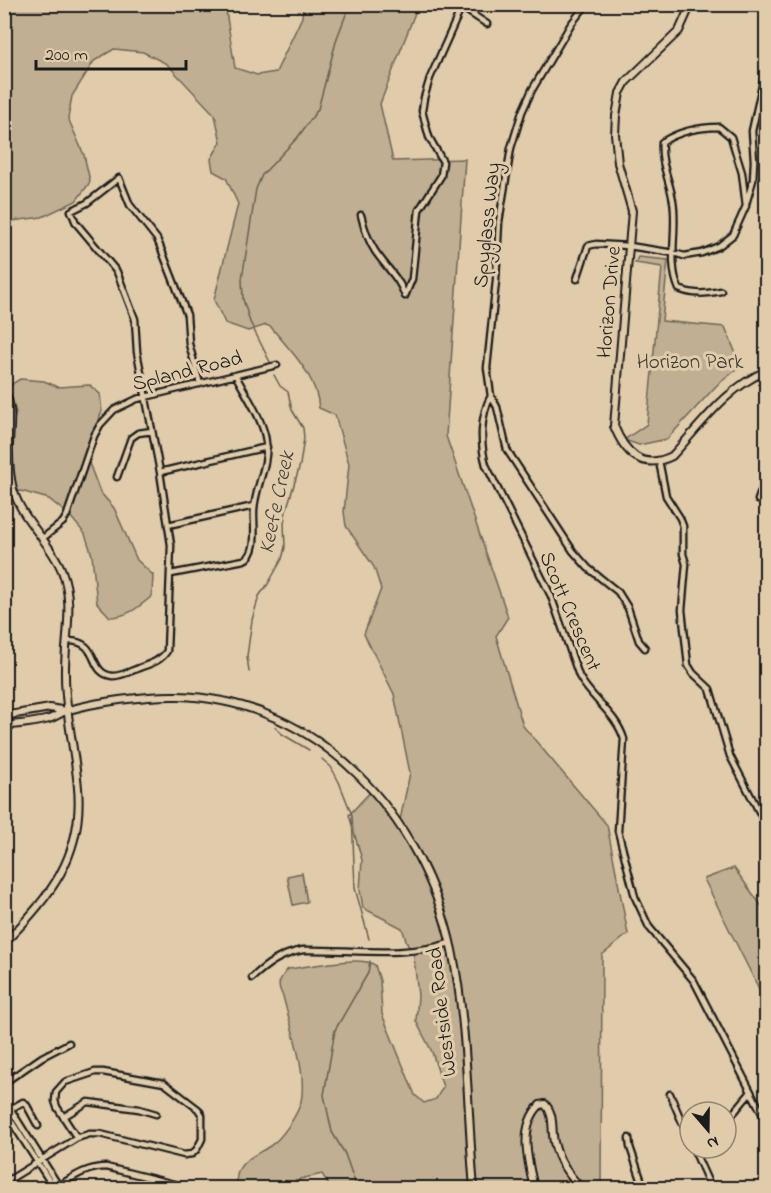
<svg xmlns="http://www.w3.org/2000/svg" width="771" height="1193" viewBox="0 0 771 1193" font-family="'Indie Flower',sans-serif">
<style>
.green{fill:#c0af92;stroke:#6e6657;stroke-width:1.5}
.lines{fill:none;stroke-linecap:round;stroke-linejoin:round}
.stream{stroke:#665e51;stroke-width:1.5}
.street-casing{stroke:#1c1c1c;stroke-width:9}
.secondary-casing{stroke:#1c1c1c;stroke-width:10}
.street{stroke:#e0cbaa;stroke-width:4.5}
.secondary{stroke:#e0cbaa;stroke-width:6}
.labels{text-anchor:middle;stroke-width:6;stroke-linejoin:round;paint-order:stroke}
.street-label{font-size:21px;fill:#1c1c1c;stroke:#e0cbaa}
.park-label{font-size:21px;fill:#3d3934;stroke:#e0cbaa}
.water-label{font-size:22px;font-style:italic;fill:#413d37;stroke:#e0cbaa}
</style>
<rect width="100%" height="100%" fill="#e0cbaa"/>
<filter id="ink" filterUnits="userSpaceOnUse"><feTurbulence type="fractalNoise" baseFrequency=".0167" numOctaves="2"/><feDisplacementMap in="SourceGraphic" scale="12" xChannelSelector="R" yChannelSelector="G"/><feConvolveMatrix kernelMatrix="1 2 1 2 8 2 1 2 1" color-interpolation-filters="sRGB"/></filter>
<g filter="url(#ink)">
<path class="green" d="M 16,4 L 225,5 L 235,68 L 257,75 L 276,72 L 302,17 L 303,5 L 418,5 L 380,104 L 393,161 L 465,159 L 446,436 L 508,617 L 496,636 L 523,726 L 607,825 L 628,934 L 602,955 L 601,1188 L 331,1188 L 322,1174 L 300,1179 L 292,1188 L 238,1188 C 231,1163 253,1157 270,1146 C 282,1138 295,1118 300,1105 C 309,1076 290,1025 283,996 C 276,984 279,980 288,969 C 307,967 360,955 375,965 L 380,981 L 382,1014 L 415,1095 L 424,1103 L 436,1099 L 443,1087 L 432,1052 L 416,1021 L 418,996 L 413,948 L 408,946 L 402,928 L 363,908 L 360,890 L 362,860 L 349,815 L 373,789 L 399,825 L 410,773 L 394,694 L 364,634 L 381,589 L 374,567 L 346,526 L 344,512 L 349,464 L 335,415 L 319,408 C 316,374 291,352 271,327 L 266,325 L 248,331 L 225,323 L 214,300 L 238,204 L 226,178 L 213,171 L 211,159 L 221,142 L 215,115 L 167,64 L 143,52 L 114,49 L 94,61 L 72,96 L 68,118 L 84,155 L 90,181 L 88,185 L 76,201 L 42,217 L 5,222 L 4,10 Z
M 638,257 L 668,260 L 662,321 L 725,327 L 741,366 L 717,385 L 667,439 L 639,445 L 624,440 L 647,424 L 662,267 L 635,263 Z
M 20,379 L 44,381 L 58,387 L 89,385 L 100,394 L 102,411 L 90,442 L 89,463 L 100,492 L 114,508 L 137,560 L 153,575 L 152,596 C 139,607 127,617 110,617 L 97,603 L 92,555 L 85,534 L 70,516 L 49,499 L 21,491 L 7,494 L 5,501 L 5,428 L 13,425 L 16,412 L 8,390 L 12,384 Z
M 734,868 L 766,912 L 766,1003 L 704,879 Z
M 302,873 L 307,902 L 293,905 L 287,876 Z"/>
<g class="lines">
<path class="stream" d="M 270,362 L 250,322 L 243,299 L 242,279 L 256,189 L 262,175 L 298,137 L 318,109 L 337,38 L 350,4
M 249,672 L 247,656 L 252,620 L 259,596 L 268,584 L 282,559 L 285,547 L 284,523 L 286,511 L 300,465 L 304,438 L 303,428 L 292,410 L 288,392 L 280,386 L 274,375
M 275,727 L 282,734 L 309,750
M 322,759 L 331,767 L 339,782 L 352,815 L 355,888 L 369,939
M 357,1188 L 345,1154 L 332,1132 L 324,1095 L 335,1030 L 368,973 L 370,961"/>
<defs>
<path id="street" d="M 587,4 L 571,24 L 532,90 L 522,112 L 511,148 L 499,222 L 496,281 L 487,368 L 491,396 L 497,407 L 507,450 L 573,551 L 588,568 L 618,592 L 628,608 L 639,641 L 645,648
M 461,7 L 487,24
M 746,204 L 753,180 L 754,161 L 752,131 L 766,67
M 361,215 C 364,228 368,240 375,251 C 385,266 400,279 405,296 L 412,279 L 419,210 L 441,176 L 443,162 L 429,137 L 422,111 L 424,98 L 430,78 L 463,4
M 577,279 L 588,246 L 596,244 L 629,246 L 674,253 L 684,256 L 702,253 L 719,246 L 733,235 L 746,206 L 742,173 L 731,137 L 719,127 C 698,127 680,131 662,142 C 660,163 670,181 673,201 C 678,229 667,262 679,289 C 693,295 706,294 721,291
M 491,396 C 480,415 480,444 486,465 L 551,596 L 579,676 C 591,699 616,713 624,739 L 618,831 L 635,897 L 649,927 L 694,981 L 766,1121
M 659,461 L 666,496 L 680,518 L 683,526 L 683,554 L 686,564 L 682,610 L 688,665 L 693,673 L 710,689 L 730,756 L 766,825
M 160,472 L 267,447
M 117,477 L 131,438 L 138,433 L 152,431
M 758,500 L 766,478
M 168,525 L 254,506
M 43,538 L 63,522 L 67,515 L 94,436 L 100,425 L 114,410 L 137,399 L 277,365
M 171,574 L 244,560 C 259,554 253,524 254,510 C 255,487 269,465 266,442 C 264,421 246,395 236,376
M 67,641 C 101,640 87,673 112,676 C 120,677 131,671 139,668 C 149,664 161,661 167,651 L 171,545 L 160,472 L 137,352 L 135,319 L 117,272 L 76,223 L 71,211 L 87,203 L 119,178 L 130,205 L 157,239 L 162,251 L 187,315 L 189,344 L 200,384
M 252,978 C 267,964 281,954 303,950 C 350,949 404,958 450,943
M 4,1083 L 42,1057 L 69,1043
M 670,1094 L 690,1141
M 4,1099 L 60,1188
M 4,1110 L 54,1188
M 9,1110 L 23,1102 L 26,1104 L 38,1126
M 63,1117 L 88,1102 L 139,1109 L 156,1114
M 726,1122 L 751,1092
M 629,1138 L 630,1147 L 644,1188
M 693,1148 L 711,1188
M 697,1156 L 704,1148
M 4,1183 L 77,1138 L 89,1134 L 100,1134 L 184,1155 L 192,1154 L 197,1149 L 202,1139 L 202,1115 L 198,1109 L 164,1083 L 103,1072 L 95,1072 L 65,1082 L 56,1092 L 55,1101 L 57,1107 L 77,1138
M 55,1188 C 72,1178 86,1167 106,1167 L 190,1188"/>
<path id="secondary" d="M 691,4 L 679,31 L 626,82 L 620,93 L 616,116 L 615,134 L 618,163 L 632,211 L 614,426 C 625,453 642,471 672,456 C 701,425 726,388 766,371
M 4,390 C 15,408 8,433 9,453 C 9,465 10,477 13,489 C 22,521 50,541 62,571 C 75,604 64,641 65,675 C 65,714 75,750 78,788 C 84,855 49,899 4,943
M 4,716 L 50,708 L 66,711
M 4,726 C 19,724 35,723 49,719 C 55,717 60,713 66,711 C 93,702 149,695 178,696 C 320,700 423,816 452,950 C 468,1027 467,1110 474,1188
M 534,1188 C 528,1161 518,1127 540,1105 L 545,1104 C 555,1115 551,1129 554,1142 C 558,1161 568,1174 581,1188"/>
</defs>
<use href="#street" class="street-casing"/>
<use href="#secondary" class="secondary-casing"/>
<use href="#street" class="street"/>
<use href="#secondary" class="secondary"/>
</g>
</g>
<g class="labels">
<g class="street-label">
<text transform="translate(486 225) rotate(-84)" y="7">Spyglass Way</text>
<text transform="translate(608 302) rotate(-85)" y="7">Horizon Drive</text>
<text transform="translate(187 370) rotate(-14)" y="7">Spland Road</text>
<text transform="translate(571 611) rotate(67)" y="7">Scott Crescent</text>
<text transform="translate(441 1012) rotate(-97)" y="7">Westside Road</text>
</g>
<g class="park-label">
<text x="690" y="368">Horizon Park</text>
</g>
<g class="water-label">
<text transform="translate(275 502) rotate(-78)" y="8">Keefe Creek</text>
</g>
</g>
<rect width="771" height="1193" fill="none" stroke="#e0cbaa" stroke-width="24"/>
<rect x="12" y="12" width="747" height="1169" fill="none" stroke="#1c1c1c" stroke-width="2" filter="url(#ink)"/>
<g transform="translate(708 1130) rotate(160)"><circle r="28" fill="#e0cbaa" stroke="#928571" stroke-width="1.5"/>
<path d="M0-4.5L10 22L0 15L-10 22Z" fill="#1c1c1c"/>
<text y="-9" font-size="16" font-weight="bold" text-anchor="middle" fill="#1c1c1c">N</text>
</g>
<path d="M36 60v9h150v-9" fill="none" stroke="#1c1c1c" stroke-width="3"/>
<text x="45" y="60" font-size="18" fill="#1c1c1c" stroke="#e0cbaa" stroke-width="4.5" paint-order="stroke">200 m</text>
</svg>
